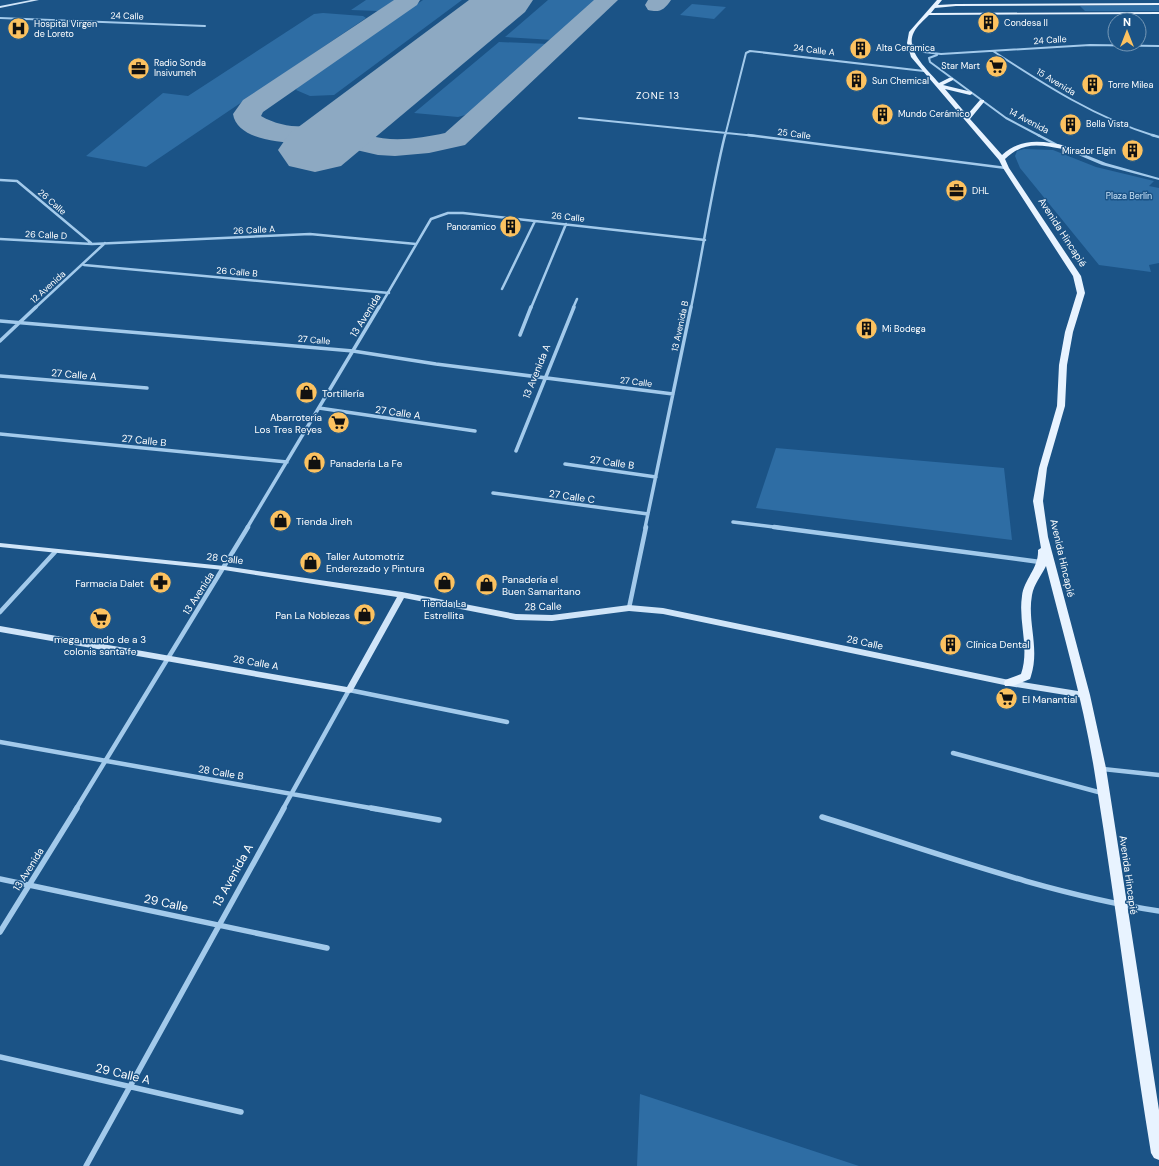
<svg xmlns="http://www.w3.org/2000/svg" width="1159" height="1166" viewBox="0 0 1159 1166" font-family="'DM Sans',sans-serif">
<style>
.green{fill:#2e6da4}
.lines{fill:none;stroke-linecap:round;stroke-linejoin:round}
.taxiway{fill:#8da9c2;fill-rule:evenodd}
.runway{fill:#8da9c2;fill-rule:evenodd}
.minor-far4{stroke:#a3caeb;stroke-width:2}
.minor-far3{stroke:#a3caeb;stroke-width:2.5}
.minor-far2{stroke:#a3caeb;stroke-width:3.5}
.minor-far1{stroke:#a3caeb;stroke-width:4.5}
.minor{stroke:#a3caeb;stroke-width:5.5}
.tertiary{fill:#a3caeb;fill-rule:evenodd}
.secondary{fill:#cfe4f8;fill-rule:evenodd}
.primary{fill:#e8f3ff;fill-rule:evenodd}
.labels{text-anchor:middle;stroke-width:3;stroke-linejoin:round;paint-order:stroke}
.far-street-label{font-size:9px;fill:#fff;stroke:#1b5386}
.far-poi-label{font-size:9px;fill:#fff;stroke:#1b5386;text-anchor:start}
.far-park-label{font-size:9px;fill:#c8e2f8;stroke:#1b5386}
.far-quarter-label{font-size:10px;letter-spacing:1px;fill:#fff;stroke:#1b5386}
.street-label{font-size:10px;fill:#fff;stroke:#1b5386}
.poi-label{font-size:10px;fill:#fff;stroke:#1b5386;text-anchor:start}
.near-street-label{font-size:12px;fill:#fff;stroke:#1b5386}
</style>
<rect width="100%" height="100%" fill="#1b5386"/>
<path class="green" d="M 366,0 L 395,0 L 378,11 L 351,10 Z
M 423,0 L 462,0 L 334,95 L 310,96 L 296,90 L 298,87 Z
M 548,0 L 597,0 L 553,40 L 505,37 Z
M 692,4 L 726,7 L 714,19 L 680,15 Z
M 1159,5 L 1159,11 L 1085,11 L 1080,6 Z
M 323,13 L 363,16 L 366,18 L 146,167 L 86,156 L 163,93 L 188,96 L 314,14 Z
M 499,42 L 549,44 L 473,113 L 458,117 L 414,113 Z
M 1024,149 L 1053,150 L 1096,167 L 1154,181 L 1149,186 L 1159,188 L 1159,263 L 1149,265 L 1151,272 L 1099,265 L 1020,168 L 1015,156 L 1017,151 Z
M 776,448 L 1004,468 L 1012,540 L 756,508 Z
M 640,1094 L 859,1166 L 637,1166 Z"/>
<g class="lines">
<path class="taxiway" d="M 394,0 L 420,0 L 417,5 L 263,112 L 261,116 C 280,127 300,128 321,125 C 327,124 335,121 342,122 C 352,123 358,132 369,135 C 392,143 422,138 445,133 L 594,0 L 618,0 L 465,145 L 429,153 L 395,156 L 378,155 L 352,149 L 339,144 L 334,140 C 310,145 238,147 233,114 L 243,100 Z
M 648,0 L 671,0 C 664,10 660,13 648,10 L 645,5 Z"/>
<path class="runway" d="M 469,0 L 533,0 L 525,12 L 341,166 L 315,172 L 289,166 L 278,150 L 289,134 Z"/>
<path class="minor-far4" d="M 0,18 L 205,26
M 909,43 L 924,52 L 941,54 L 1090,45 L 1159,46
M 993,51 C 1045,85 1096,118 1155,136
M 937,55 L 929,58 L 930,62 L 1006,118 L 1040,136
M 579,118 L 756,136
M 725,136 L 746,53 L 750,51 L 924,71"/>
<path class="minor-far3" d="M 748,135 L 1006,168
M 1038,135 L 1059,146
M 1152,135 L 1159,137
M 0,180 L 17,181 L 91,243
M 0,239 L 92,244 L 310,234 L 416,244
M 84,265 L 389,293
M 502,289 L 535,221
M 35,308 L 105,243
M 379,308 L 431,219 L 448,213 L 463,213 L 705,240
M 531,308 L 566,224
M 573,308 L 577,299
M 691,308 C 703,251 711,192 725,135"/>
<path class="minor-far2" d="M 0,321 L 353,351 L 436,364 L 673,394
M 520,335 L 531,307
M 0,341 L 36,307
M 0,376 L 147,388
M 319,408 L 475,431
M 0,434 L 287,462
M 516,451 L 574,307
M 565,464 L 656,477
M 493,493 L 648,514
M 733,522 L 782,528
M 247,528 L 379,307
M 645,528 L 691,307"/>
<path class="minor-far1" d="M 774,527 L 1040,562
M 629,608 L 646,527
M 0,612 L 55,552
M 0,742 L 376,809
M 953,753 L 1102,793
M 1103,769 L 1159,775
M 76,809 L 248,527
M 283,809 L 349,690 L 507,722"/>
<path class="minor" d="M 371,808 L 439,820
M 822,817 C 931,851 1047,894 1159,911
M 0,879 L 327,948
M 0,932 L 77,808
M 0,1057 L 241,1112
M 86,1166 L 284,808"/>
<path class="tertiary" d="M 1062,146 L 1064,146 L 1106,163 L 1159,178 L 1159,180 L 1102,165 L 1062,148 Z"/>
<path class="secondary" d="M 31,0 L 39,0 L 0,8 L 0,6 Z
M 0,543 L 224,566 L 402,592 L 516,614 L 552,615 L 629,605 L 663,608 L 1009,680 L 1084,692 L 1087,693 L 1088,695 L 1087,697 L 1084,698 L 1009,686 L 663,614 L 629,611 L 552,621 L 516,620 L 404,598 L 353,690 L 352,692 L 349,693 L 0,632 L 0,626 L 347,687 L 397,597 L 224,570 L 0,547 Z"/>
<path class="primary" d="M 937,0 L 942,0 L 938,5 L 956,4 L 1159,3 L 1159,5 L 956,6 L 935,8 L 931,13 L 1159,12 L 1159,14 L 929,15 C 924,20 917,26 914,32 C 904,50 929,71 939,83 L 949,78 L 953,78 L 953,80 L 943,85 L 972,92 L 972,94 L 970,95 L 945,89 L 967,115 L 980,100 L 984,100 L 984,102 L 970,119 L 1002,155 C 1016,142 1032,140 1051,143 C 1056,144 1062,144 1066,147 L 1063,149 C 1039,145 1024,141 1005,159 L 1009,168 L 1081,276 L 1085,293 L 1073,332 L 1067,365 L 1065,406 L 1047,468 L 1043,501 L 1048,537 L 1090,695 L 1106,768 L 1159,1110 L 1159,1160 L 1154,1158 L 1151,1153 C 1130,1025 1115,897 1094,769 C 1083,701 1063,633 1046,566 C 1041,576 1034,584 1032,595 C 1027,622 1040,648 1031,676 L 1030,679 L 1013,686 L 1005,686 L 1004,683 L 1005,680 L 1021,674 C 1030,648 1018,622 1022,596 C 1024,579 1039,568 1038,550 L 1041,548 L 1033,501 L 1039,468 L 1057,406 L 1059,365 L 1065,332 L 1077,293 L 1073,276 L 1003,168 L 999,160 L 911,57 L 907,43 L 909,32 Z"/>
</g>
<defs>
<symbol id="building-disc" viewBox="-11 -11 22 22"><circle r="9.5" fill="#fcc260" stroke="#1b5386"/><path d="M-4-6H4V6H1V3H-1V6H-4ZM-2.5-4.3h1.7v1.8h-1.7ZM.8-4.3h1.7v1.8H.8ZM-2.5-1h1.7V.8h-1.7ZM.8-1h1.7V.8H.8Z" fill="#111"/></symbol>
<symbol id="hospital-disc" viewBox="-11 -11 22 22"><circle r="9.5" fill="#fcc260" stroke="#1b5386"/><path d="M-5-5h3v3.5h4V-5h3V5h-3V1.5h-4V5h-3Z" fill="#111"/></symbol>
<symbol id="supermarket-disc" viewBox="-11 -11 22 22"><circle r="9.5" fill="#fcc260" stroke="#1b5386"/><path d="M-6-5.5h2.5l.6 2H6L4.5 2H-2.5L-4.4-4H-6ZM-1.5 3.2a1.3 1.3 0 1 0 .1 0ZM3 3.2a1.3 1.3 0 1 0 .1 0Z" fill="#111"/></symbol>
<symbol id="office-disc" viewBox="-11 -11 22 22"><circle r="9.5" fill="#fcc260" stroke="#1b5386"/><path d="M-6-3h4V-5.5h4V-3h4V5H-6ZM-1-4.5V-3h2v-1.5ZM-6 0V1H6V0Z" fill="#111"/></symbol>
<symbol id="shop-disc" viewBox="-11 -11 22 22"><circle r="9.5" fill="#fcc260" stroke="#1b5386"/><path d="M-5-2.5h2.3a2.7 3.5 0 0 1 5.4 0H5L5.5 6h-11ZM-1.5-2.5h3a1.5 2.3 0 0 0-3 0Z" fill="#111"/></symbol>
<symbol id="pharmacy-disc" viewBox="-11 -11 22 22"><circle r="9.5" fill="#fcc260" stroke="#1b5386"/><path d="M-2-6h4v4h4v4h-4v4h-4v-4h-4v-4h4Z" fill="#111"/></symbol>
</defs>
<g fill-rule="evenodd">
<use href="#building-disc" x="976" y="10" width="25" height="25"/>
<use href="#hospital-disc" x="6" y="16" width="25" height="25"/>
<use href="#building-disc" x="848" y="36" width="25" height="25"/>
<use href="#supermarket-disc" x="984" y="54" width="25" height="25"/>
<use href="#office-disc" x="126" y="56" width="25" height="25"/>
<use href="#building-disc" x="844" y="68" width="25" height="25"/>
<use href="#building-disc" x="1080" y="72" width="25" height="25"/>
<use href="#building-disc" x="870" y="102" width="25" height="25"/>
<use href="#building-disc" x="1058" y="112" width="25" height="25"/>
<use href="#building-disc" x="1120" y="138" width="25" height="25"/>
<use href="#office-disc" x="944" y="178" width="25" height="25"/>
<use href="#building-disc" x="498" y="214" width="25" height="25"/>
<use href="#building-disc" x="854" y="316" width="25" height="25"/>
<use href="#shop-disc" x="294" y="380" width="25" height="25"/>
<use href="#supermarket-disc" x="326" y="410" width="25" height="25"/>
<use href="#shop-disc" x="302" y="450" width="25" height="25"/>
<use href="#shop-disc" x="268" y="508" width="25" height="25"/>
<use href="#shop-disc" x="298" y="550" width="25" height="25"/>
<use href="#pharmacy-disc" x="148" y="570" width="25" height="25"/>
<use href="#shop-disc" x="432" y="570" width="25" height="25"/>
<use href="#shop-disc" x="474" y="572" width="25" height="25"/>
<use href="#shop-disc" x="352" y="602" width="25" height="25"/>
<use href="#supermarket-disc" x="88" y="606" width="25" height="25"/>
<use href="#building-disc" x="938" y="632" width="25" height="25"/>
<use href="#supermarket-disc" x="994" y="686" width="25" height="25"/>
</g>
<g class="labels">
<g class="far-street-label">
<text transform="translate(127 16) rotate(2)" y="3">24 Calle</text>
<text transform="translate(1050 40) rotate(-4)" y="3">24 Calle</text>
<text transform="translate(814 50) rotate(7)" y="3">24 Calle A</text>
<text transform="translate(1056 82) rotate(31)" y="3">15 Avenida</text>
<text transform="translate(1029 121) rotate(28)" y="3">14 Avenida</text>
<text transform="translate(794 134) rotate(8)" y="3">25 Calle</text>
<text transform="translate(52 202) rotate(41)" y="3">26 Calle</text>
<text transform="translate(568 217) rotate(6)" y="3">26 Calle</text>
<text transform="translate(254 230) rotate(-3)" y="3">26 Calle A</text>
<text transform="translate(46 235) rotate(3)" y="3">26 Calle D</text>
<text transform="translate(237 272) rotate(5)" y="3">26 Calle B</text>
<text transform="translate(48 287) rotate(-42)" y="3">12 Avenida</text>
<text transform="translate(680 326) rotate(-78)" y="3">13 Avenida B</text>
<text transform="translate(314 340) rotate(5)" y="3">27 Calle</text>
<text transform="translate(636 382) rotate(7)" y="3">27 Calle</text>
</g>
<g class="far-poi-label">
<text x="1004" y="26">Condesa II</text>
<text x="34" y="27">Hospital Virgen<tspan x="34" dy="10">de Loreto</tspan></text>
<text x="876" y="51">Alta Ceramica</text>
<text x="154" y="66">Radio Sonda<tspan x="154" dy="10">Insivumeh</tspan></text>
<text x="980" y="69" text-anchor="end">Star Mart</text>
<text x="872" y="84">Sun Chemical</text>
<text x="1108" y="88">Torre Milea</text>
<text x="898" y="117">Mundo Cerámico</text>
<text x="1086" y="127">Bella Vista</text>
<text x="1116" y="154" text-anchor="end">Mirador Elgin</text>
<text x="972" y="194">DHL</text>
<text x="496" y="230" text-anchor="end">Panoramico</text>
<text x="882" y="332">Mi Bodega</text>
</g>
<g class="far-park-label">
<text x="1129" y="199">Plaza Berlín</text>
</g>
<g class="far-quarter-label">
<text x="658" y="99">ZONE 13</text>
</g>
<g class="street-label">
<text transform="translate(1063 232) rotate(57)" y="4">Avenida Hincapié</text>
<text transform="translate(365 315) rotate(-58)" y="4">13 Avenida</text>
<text transform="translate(536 371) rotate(-68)" y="4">13 Avenida A</text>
<text transform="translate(74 374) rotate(5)" y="4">27 Calle A</text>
<text transform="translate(398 412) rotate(8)" y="4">27 Calle A</text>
<text transform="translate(144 440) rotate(6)" y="4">27 Calle B</text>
<text transform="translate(612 462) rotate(8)" y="4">27 Calle B</text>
<text transform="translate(572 496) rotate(8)" y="4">27 Calle C</text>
<text transform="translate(225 558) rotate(7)" y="4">28 Calle</text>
<text transform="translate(1063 558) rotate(77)" y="4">Avenida Hincapié</text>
<text transform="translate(198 593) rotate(-57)" y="4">13 Avenida</text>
<text transform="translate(543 606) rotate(-1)" y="4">28 Calle</text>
<text transform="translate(865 642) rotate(12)" y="4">28 Calle</text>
<text transform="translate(256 662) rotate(10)" y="4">28 Calle A</text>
<text transform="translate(221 772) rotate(10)" y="4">28 Calle B</text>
<text transform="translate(28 869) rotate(-58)" y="4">13 Avenida</text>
<text transform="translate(1129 875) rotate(82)" y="4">Avenida Hincapié</text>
</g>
<g class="poi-label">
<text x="322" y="397">Tortillería</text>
<text x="322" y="421" text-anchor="end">Abarrotería<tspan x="322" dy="12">Los Tres Reyes</tspan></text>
<text x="330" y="467">Panadería La Fe</text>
<text x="296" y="525">Tienda Jireh</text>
<text x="326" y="560">Taller Automotriz<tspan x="326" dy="12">Enderezado y Pintura</tspan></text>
<text x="502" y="583">Panadería el<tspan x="502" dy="12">Buen Samaritano</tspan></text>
<text x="144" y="587" text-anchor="end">Farmacia Dalet</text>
<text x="444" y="607" text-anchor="middle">Tienda La<tspan x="444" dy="12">Estrellita</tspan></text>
<text x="350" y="619" text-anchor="end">Pan La Noblezas</text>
<text x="100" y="643" text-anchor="middle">mega mundo de a 3<tspan x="100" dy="12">colonis santa fe</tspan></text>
<text x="966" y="648">Clínica Dental</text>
<text x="1022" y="703">El Manantial</text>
</g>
<g class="near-street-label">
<text transform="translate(233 875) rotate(-61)" y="4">13 Avenida A</text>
<text transform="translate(166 903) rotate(12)" y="4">29 Calle</text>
<text transform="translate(123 1074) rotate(13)" y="4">29 Calle A</text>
</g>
</g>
<g transform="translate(1127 32)"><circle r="19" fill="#1b5386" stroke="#7698b6"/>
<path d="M0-3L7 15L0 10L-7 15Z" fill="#fcc260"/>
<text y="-6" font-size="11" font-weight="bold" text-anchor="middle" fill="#ffffff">N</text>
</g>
</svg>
